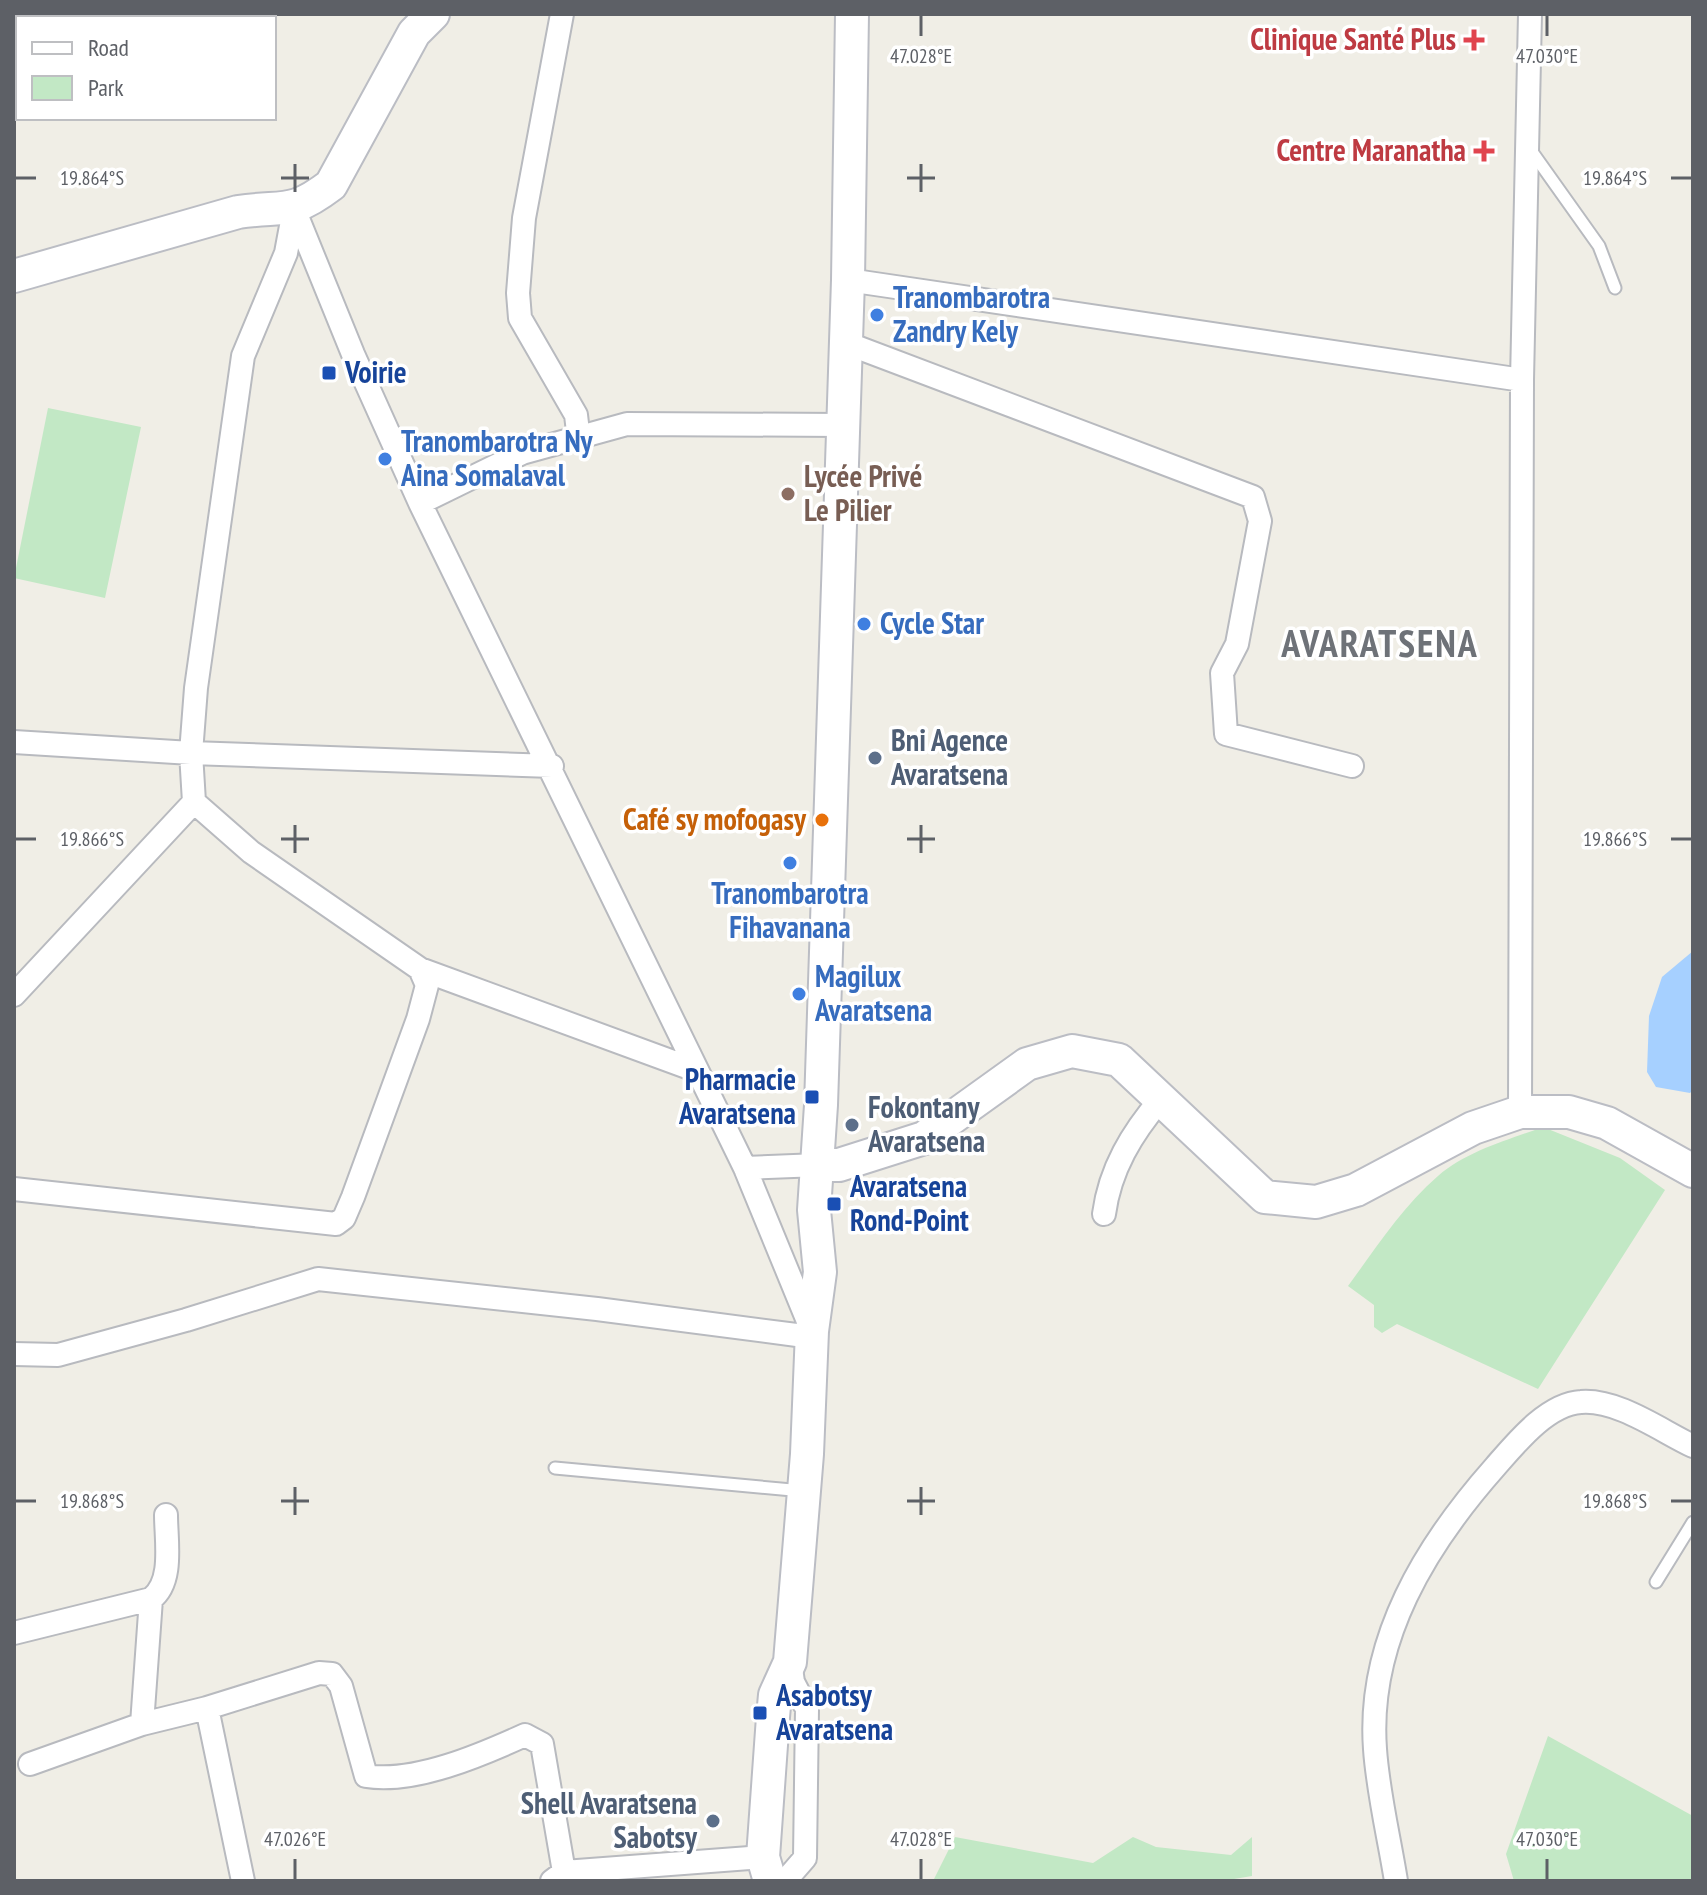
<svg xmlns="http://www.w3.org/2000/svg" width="1707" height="1895" viewBox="0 0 1707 1895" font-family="'PT Sans Narrow',sans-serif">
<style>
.green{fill:#c2e8c5}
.water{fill:#a6d0ff}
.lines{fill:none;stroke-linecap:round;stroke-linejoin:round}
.lane-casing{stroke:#b8babf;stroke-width:15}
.street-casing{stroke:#b8babf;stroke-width:26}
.secondary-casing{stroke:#bbbdc4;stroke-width:36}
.lane{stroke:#fff;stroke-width:11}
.street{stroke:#fff;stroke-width:22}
.secondary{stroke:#fff;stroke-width:32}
.ticks{fill:none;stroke:#5d6066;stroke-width:3}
.health-dot{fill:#e0444e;stroke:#fff;stroke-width:3}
.shop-dot{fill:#3f7fe0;stroke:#fff;stroke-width:3}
.transit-dot{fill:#1a4fb4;stroke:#fff;stroke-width:3}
.education-dot{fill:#8d6e63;stroke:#fff;stroke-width:3}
.service-dot{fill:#5c6f8a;stroke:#fff;stroke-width:3}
.food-dot{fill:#e8710a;stroke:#fff;stroke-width:3}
.labels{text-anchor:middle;stroke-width:7;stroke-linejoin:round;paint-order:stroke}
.health-label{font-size:30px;font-weight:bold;fill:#be3a42;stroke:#fff;text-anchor:end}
.shop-label{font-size:30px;font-weight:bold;fill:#366cbe;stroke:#fff;text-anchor:start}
.transit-label{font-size:30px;font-weight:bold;fill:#164399;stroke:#fff;text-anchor:start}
.education-label{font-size:30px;font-weight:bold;fill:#785e54;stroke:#fff;text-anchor:start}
.service-label{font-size:30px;font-weight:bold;fill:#4e5e75;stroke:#fff;text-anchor:start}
.food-label{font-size:30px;font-weight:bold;fill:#c56008;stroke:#fff;text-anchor:end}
.district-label{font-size:38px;font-weight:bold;letter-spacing:2px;fill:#6e7278;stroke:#fff}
.ticks-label{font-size:20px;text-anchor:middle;fill:#5d6066;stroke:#fff;stroke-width:7;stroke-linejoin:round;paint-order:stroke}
</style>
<rect width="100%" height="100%" fill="#f0eee6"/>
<path class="green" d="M 48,408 L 141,427 L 105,598 L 14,578 Z
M 1543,1127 L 1620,1158 L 1665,1190 L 1538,1389 L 1397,1324 L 1382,1333 L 1374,1327 L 1374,1305 L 1348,1286 C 1376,1248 1402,1207 1438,1176 C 1467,1151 1508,1140 1543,1127 Z
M 1548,1736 L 1693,1816 L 1693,1881 L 1514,1881 L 1506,1854 Z
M 955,1837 L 1093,1863 L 1133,1837 L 1156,1847 L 1231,1855 L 1252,1837 L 1252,1876 L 1222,1881 L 933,1881 Z"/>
<path class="water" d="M 1693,951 L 1693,1090 L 1690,1093 L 1656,1087 L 1647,1072 L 1649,1016 L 1662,977 Z"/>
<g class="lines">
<defs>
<path id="lane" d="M 1530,149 L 1599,246 L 1615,288
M 555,1468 L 803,1491
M 1656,1582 L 1693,1522"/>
<path id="street" d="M 562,14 L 524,218 L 518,293 L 520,318 L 576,415 L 579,440
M 294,209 L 353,354 L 420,503 L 745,1168 L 810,1326
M 294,210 L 286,253 L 243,356 L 196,688 L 191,753 L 194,802 L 251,852 L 420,969 L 695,1070
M 848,280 L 1522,380
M 846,343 L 1253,497 L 1260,521 L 1237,644 L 1222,673 L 1226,734 L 1352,766
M 420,503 L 522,453 L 627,424 L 844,425
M 14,742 L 191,753 L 552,766
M 14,995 L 194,802
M 1520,1112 L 1522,380 L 1530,14
M 745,1168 L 819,1165
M 14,1189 L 336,1224 L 344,1218 L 353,1197 L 418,1019 L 427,985 L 420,969
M 1104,1214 C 1110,1169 1132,1133 1161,1099
M 14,1354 L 58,1355 L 186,1320 L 318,1279 L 597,1309 L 812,1337
M 151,1599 C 174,1582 166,1541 166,1515
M 14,1633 L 151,1599 L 142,1724 L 207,1708
M 30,1764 L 142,1724
M 243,1881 L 207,1708 L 319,1673 L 332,1674 L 341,1686 L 366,1776 C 414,1784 481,1755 525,1735 L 542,1744 L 564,1872
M 552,1881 L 564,1872 L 763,1857
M 785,1881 L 805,1858 L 807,1709 L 793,1682 L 790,1662
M 1396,1881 C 1389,1837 1378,1793 1375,1749 C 1367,1640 1426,1545 1495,1467 C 1516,1443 1547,1404 1581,1402 C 1618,1399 1661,1431 1693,1446"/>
<path id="secondary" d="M 14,276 L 238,212 C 285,205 290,216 331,185 L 414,33 L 433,14
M 819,1165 L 839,1165 L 924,1138 L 1027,1064 L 1072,1051 L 1119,1060 L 1265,1197 L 1316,1202 L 1356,1190 L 1473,1128 L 1520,1112 L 1569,1112 L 1607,1123 L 1693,1171
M 770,1881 L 763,1857 L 773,1717 L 775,1695 L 790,1662 L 807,1454 L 812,1331 L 820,1272 L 814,1210 L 821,1105 L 848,280 L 852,14"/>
</defs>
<use href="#lane" class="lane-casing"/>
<use href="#street" class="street-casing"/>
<use href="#secondary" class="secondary-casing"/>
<use href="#lane" class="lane"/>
<use href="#street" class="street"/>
<use href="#secondary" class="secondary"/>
</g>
<path class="ticks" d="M 921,16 L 921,36M 1547,16 L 1547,36M 295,164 L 295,192M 921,164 L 921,192M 16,178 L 36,178M 281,178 L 309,178M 907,178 L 935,178M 1671,178 L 1691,178M 295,825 L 295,853M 921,825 L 921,853M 16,839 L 36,839M 281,839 L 309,839M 907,839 L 935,839M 1671,839 L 1691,839M 295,1487 L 295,1515M 921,1487 L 921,1515M 16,1501 L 36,1501M 281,1501 L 309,1501M 907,1501 L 935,1501M 1671,1501 L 1691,1501M 295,1859 L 295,1879M 921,1859 L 921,1879M 1547,1859 L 1547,1879"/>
<g class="health-dot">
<path d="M1470 28h8v8h8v8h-8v8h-8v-8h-8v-8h8z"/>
<path d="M1480 139h8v8h8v8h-8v8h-8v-8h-8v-8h8z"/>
</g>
<g class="shop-dot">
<circle cx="877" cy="315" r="8"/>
<circle cx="385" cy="459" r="8"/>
<circle cx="864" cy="624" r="8"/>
<circle cx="790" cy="863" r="8"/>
<circle cx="799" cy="994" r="8"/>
</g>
<g class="transit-dot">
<rect x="321" y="365" width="16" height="16" rx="4"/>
<rect x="804" y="1089" width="16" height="16" rx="4"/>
<rect x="826" y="1196" width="16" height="16" rx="4"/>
<rect x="752" y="1705" width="16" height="16" rx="4"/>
</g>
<circle class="education-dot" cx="788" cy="494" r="8"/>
<g class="service-dot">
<circle cx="875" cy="758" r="8"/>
<circle cx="852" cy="1125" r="8"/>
<circle cx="713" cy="1821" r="8"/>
</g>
<circle class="food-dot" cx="822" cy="820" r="8"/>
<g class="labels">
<g class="health-label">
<text x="1456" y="50">Clinique Santé Plus</text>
<text x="1466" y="161">Centre Maranatha</text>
</g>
<g class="shop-label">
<text x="893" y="308">Tranombarotra<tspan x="893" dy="34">Zandry Kely</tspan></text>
<text x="401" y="452">Tranombarotra Ny<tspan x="401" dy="34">Aina Somalaval</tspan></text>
<text x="880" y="634">Cycle Star</text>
<text x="790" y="904" text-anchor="middle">Tranombarotra<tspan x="790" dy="34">Fihavanana</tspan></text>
<text x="815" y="987">Magilux<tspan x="815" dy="34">Avaratsena</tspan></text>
</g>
<g class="transit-label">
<text x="345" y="383">Voirie</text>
<text x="796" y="1090" text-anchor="end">Pharmacie<tspan x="796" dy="34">Avaratsena</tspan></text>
<text x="850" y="1197">Avaratsena<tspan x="850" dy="34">Rond-Point</tspan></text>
<text x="776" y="1706">Asabotsy<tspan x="776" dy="34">Avaratsena</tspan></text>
</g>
<g class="education-label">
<text x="804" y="487">Lycée Privé<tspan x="804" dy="34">Le Pilier</tspan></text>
</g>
<g class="service-label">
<text x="891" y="751">Bni Agence<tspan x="891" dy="34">Avaratsena</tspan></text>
<text x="868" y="1118">Fokontany<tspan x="868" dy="34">Avaratsena</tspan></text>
<text x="697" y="1814" text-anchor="end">Shell Avaratsena<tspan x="697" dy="34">Sabotsy</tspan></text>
</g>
<g class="food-label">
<text x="806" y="830">Café sy mofogasy</text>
</g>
<g class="district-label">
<text x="1380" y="657">AVARATSENA</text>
</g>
</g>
<g class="ticks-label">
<text x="921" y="63">47.028°E</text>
<text x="1547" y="63">47.030°E</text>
<text x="92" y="185">19.864°S</text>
<text x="1615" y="185">19.864°S</text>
<text x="92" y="846">19.866°S</text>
<text x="1615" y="846">19.866°S</text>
<text x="92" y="1508">19.868°S</text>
<text x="1615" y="1508">19.868°S</text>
<text x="295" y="1846">47.026°E</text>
<text x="921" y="1846">47.028°E</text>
<text x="1547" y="1846">47.030°E</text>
</g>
<rect width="1707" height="1895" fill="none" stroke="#5d6066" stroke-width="32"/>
<rect x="16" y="16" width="260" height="104" fill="#ffffff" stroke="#bebfc2" stroke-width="2"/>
<rect x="32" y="42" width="40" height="12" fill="#ffffff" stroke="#bebfc2" stroke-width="2"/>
<text x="88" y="56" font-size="24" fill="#5d6066">Road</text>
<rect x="32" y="76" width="40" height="24" fill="#c2e8c5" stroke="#bebfc2" stroke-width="2"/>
<text x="88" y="96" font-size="24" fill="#5d6066">Park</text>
</svg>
